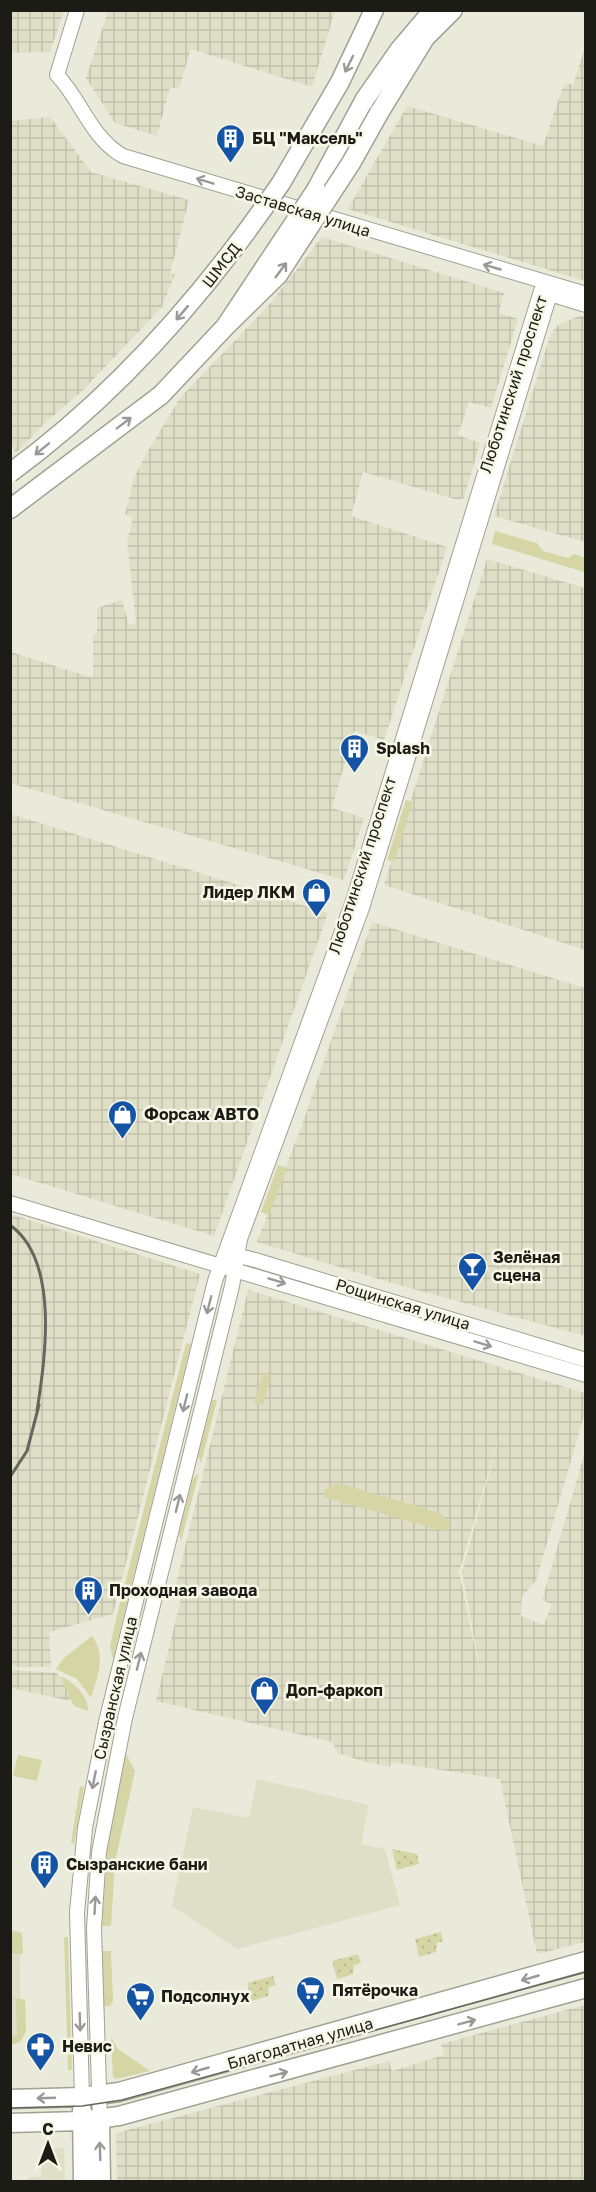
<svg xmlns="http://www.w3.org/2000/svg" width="596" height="2192" viewBox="0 0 596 2192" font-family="'Golos Text',sans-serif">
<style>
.built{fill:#dfdfc8}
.industrial{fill:url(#industrial-grid);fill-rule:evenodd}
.green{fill:#d6d5a6}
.park{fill:url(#park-dots)}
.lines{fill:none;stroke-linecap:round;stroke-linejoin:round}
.minor-casing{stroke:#a1a193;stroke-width:16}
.major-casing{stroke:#a1a193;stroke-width:21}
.minor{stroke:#fff;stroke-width:14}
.major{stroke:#fff;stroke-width:18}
.tram{stroke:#66665d;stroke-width:1.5}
.rail{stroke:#66665d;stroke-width:3}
.major-bridge-casing{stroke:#a1a193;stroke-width:21;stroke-linecap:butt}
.major-bridge{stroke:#fff;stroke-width:18}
.oneway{stroke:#999997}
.labels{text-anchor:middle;stroke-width:5;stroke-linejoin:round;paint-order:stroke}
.poi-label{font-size:16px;font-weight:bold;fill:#1c1c17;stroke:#f7f7e7;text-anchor:start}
.street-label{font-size:16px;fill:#1c1c17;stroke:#f7f7e7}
</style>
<defs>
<pattern id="industrial-grid" width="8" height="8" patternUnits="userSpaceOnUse" patternTransform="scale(1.5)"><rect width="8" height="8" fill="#dfdfc8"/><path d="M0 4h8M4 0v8" fill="none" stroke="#bfbfab"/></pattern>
<pattern id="park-dots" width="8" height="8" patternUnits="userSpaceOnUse" patternTransform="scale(1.5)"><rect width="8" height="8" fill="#d6d5a6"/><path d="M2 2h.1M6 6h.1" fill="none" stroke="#b7b68e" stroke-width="1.8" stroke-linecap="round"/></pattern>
</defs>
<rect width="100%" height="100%" fill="#eaeada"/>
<path class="built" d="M 257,1779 L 369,1805 L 361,1844 L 385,1849 L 400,1905 L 237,1949 L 172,1906 L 193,1807 L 249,1818 Z
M 20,1954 L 21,2037 L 11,2037 L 10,1955 Z
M 64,2148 L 65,2181 L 26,2181 L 30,2177 L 41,2177 L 42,2149 Z"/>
<path class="industrial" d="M 10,11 L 64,11 L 50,52 L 11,53 Z
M 108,11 L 108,10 L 335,11 L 312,87 L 191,49 L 179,89 L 170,87 L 157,136 L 115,123 L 86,78 Z
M 585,48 L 585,281 L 348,209 L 407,106 L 543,146 L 563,86 L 568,83 L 573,85 Z
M 50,117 L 91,172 L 189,200 L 170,274 L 175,274 L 162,307 L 82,391 L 45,423 L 16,453 L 10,441 L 11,121 Z
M 322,237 L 504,293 L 499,313 L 518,319 L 491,408 L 469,402 L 458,435 L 480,443 L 464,498 L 458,500 L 363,472 L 351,516 L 447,547 L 384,740 L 354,731 L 332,808 L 364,818 L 344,880 L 10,783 L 11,652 L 93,678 L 93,635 L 97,633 L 97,608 L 122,600 L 129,625 L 136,623 L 127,541 L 133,518 L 125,514 L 134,478 L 145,456 L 180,398 L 269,305 Z
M 578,316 L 586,316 L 585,542 L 494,516 L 550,336 L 557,326 Z
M 487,559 L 585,588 L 585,950 L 384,885 Z
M 11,814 L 328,913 L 214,1236 L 11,1174 Z
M 372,922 L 585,988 L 585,1336 L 388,1282 L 257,1242 L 303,1122 Z
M 10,1214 L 200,1274 L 113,1614 L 49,1632 L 51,1667 L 11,1667 Z
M 248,1290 L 585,1393 L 585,1412 L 536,1581 L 522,1596 L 521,1616 L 544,1625 L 552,1604 L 542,1600 L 585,1452 L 585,1942 L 537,1954 L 500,1779 L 391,1762 L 390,1767 L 362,1761 L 338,1753 L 332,1742 L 156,1701 L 182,1594 L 174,1592 ZM 502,1427 L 462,1572 L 483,1686 L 459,1572 Z
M 11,1670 L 57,1673 L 69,1692 L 71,1701 L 11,1688 Z
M 585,2005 L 585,2181 L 117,2181 L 116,2133 L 389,2061 L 392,2071 L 444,2055 L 441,2044 Z"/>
<path class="green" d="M 495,531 L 537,543 L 543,551 L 568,558 L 574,554 L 585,558 L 584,572 L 492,544 Z
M 406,800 L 413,802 L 394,862 L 387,860 Z
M 278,1165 L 287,1168 L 269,1215 L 261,1212 Z
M 186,1343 L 191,1344 L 113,1659 L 110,1646 L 118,1611 Z
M 263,1373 L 271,1375 L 263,1405 L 254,1402 Z
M 212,1400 L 217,1400 L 201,1463 L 198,1456 Z
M 199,1473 L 181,1541 L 179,1533 L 193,1478 Z
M 338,1483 L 440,1513 L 449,1522 L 450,1529 L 443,1531 L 324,1497 L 325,1490 Z
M 92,1636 C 107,1656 97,1677 91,1698 L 77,1679 L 56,1669 L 64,1658 Z
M 60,1676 C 73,1681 89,1696 88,1711 L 74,1706 Z
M 125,1752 L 135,1771 L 115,1862 L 111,1926 L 102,1926 L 107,1853 Z
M 18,1755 L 42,1760 L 37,1781 L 13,1776 Z
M 80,1786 L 84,1787 L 74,1844 L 71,1842 Z
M 11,1930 L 22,1933 L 23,1954 L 11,1954 Z
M 64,1937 L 68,1937 L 72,2070 L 68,2070 Z
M 102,1951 L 111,1951 L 113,2001 L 110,2006 L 104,2006 Z
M 10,1999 L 25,1999 L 26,2032 L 20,2042 L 11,2045 L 11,2035 L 17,2035 L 16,2001 Z
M 111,2037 L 118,2049 L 150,2071 L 116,2079 L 113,2077 Z"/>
<path class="park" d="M 392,1849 L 417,1854 L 419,1864 L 397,1870 Z
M 441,1932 L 443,1941 L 437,1943 L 436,1952 L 419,1957 L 415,1939 Z
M 358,1954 L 361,1963 L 354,1965 L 353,1974 L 337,1979 L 332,1961 Z
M 273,1976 L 276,1985 L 269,1987 L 268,1996 L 252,2001 L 247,1983 Z"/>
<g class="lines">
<defs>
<path id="minor" d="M 77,10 L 57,75 C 82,101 90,137 123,156 L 586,294
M 550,294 L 586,305
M 10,1203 L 586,1375
M 231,1260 L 239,1256 L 255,1260 L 586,1360
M 82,2097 L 77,1912 L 85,1828 L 106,1722 L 215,1281 L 353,901 L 541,291 L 549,283
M 100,2120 L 94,1928 L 99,1852 L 125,1718 L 232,1286 L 240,1239 L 362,908 L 550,294 L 549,283"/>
<path id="major" d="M 379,113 L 425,38 L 453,10
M 281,183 L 340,82 L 374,10
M 316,190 L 365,99 L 400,49 L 433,10
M 10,509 L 161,395
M 10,2099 L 82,2097 L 119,2092 L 586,1961
M 82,2110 L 83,2182
M 100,2120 L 101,2182
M 10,2123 L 82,2121 L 119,2116 L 586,1988"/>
</defs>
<use href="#minor" class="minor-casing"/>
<use href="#major" class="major-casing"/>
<use href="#minor" class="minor"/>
<use href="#major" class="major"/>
<path class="tram" d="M 10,2108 L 82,2106 L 122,2100 L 586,1972"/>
<path class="rail" d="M 10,1225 C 60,1261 45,1359 37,1411
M 10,1477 L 27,1451 L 39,1405"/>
<defs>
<path id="major-bridge" d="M 225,327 L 278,275 L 351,163 L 379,113
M 161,395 L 225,327 L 316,190
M 10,473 C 118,394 206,293 281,183"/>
</defs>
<use href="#major-bridge" class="major-bridge-casing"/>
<use href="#major-bridge" class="major-bridge"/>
</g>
<defs><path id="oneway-shaft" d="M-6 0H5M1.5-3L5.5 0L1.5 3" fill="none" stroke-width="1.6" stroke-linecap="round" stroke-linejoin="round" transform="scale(1.5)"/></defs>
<g class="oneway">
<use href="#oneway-shaft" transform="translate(349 64) rotate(116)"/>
<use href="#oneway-shaft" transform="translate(205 181) rotate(-163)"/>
<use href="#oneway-shaft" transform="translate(492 267) rotate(-164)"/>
<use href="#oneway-shaft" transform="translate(281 270) rotate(-53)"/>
<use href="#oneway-shaft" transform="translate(182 313) rotate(130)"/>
<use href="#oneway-shaft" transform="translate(124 423) rotate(-37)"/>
<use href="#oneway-shaft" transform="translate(42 449) rotate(141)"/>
<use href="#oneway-shaft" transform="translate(277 1281) rotate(17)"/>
<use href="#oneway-shaft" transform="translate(209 1305) rotate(104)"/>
<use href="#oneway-shaft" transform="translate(483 1344) rotate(17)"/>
<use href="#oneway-shaft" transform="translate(185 1403) rotate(104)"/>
<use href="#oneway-shaft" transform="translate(178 1503) rotate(-76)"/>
<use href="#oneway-shaft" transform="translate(139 1661) rotate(-76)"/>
<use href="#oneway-shaft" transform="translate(94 1780) rotate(101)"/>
<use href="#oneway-shaft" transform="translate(95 1905) rotate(-87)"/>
<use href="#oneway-shaft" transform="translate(530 1978) rotate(164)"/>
<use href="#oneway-shaft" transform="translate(80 2022) rotate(88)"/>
<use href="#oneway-shaft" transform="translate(467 2022) rotate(-15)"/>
<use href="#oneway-shaft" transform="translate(200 2070) rotate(164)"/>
<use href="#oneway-shaft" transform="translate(279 2074) rotate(-15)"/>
<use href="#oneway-shaft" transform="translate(46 2098) rotate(178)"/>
<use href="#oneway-shaft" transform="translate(100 2151) rotate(-92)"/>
</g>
<defs>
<symbol id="building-pin" viewBox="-11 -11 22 30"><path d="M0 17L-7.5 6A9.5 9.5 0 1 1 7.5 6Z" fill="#1554a5" stroke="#f7f7e7"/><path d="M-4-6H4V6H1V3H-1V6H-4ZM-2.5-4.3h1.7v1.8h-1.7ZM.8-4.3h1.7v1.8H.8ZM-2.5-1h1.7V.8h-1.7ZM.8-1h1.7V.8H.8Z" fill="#fff"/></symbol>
<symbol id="shop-pin" viewBox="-11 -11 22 30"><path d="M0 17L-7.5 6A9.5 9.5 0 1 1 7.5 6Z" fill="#1554a5" stroke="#f7f7e7"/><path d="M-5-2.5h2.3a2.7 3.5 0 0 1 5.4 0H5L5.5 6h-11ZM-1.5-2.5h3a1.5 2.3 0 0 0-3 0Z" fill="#fff"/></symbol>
<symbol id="bar-pin" viewBox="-11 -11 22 30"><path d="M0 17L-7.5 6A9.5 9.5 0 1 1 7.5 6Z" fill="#1554a5" stroke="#f7f7e7"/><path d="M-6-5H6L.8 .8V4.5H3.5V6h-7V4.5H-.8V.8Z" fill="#fff"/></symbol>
<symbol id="supermarket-pin" viewBox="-11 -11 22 30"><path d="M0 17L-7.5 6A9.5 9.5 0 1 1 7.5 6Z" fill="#1554a5" stroke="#f7f7e7"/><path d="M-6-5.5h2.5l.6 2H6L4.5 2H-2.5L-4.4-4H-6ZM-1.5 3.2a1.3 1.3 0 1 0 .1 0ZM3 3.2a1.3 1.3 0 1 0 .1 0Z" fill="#fff"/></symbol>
<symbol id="pharmacy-pin" viewBox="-11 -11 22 30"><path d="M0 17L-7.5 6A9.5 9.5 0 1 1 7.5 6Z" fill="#1554a5" stroke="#f7f7e7"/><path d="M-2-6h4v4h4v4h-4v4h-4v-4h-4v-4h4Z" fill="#fff"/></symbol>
</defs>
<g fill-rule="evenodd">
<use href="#building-pin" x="214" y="122" width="33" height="45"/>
<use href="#building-pin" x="338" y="732" width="33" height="45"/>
<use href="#shop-pin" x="300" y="876" width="33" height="45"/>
<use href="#shop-pin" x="106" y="1098" width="33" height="45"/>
<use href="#bar-pin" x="456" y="1250" width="33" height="45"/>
<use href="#building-pin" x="72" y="1574" width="33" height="45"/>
<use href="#shop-pin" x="248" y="1674" width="33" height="45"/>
<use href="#building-pin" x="28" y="1848" width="33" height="45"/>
<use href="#supermarket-pin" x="294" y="1974" width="33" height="45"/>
<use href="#supermarket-pin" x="124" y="1980" width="33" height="45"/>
<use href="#pharmacy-pin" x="24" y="2030" width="33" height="45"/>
</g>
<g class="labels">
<g class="poi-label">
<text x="252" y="144">БЦ "Максель"</text>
<text x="376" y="754">Splash</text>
<text x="295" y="898" text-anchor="end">Лидер ЛКМ</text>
<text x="144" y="1120">Форсаж АВТО</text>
<text x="493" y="1263">Зелёная<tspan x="493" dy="18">сцена</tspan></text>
<text x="109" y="1596">Проходная завода</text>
<text x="286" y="1696">Доп-фаркоп</text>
<text x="66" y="1870">Сызранские бани</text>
<text x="332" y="1996">Пятёрочка</text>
<text x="161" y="2002">Подсолнух</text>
<text x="62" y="2052">Невис</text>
</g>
<g class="street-label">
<text transform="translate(303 211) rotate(17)" y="6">Заставская улица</text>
<text transform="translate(221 265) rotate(-52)" y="6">ШМСД</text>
<text transform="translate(513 384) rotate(-72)" y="6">Люботинский проспект</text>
<text transform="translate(362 865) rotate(-72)" y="6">Люботинский проспект</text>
<text transform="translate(403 1304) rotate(17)" y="6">Рощинская улица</text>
<text transform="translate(115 1688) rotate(-77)" y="6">Сызранская улица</text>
<text transform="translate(300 2043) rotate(-16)" y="6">Благодатная улица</text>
</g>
</g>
<rect width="596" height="2192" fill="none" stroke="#1c1c17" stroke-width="24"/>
<g transform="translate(48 2144)" stroke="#f7f7e7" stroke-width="4.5" paint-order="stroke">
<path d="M0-4.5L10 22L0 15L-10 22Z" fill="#1c1c17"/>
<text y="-9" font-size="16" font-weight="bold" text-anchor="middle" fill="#1c1c17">С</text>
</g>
</svg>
